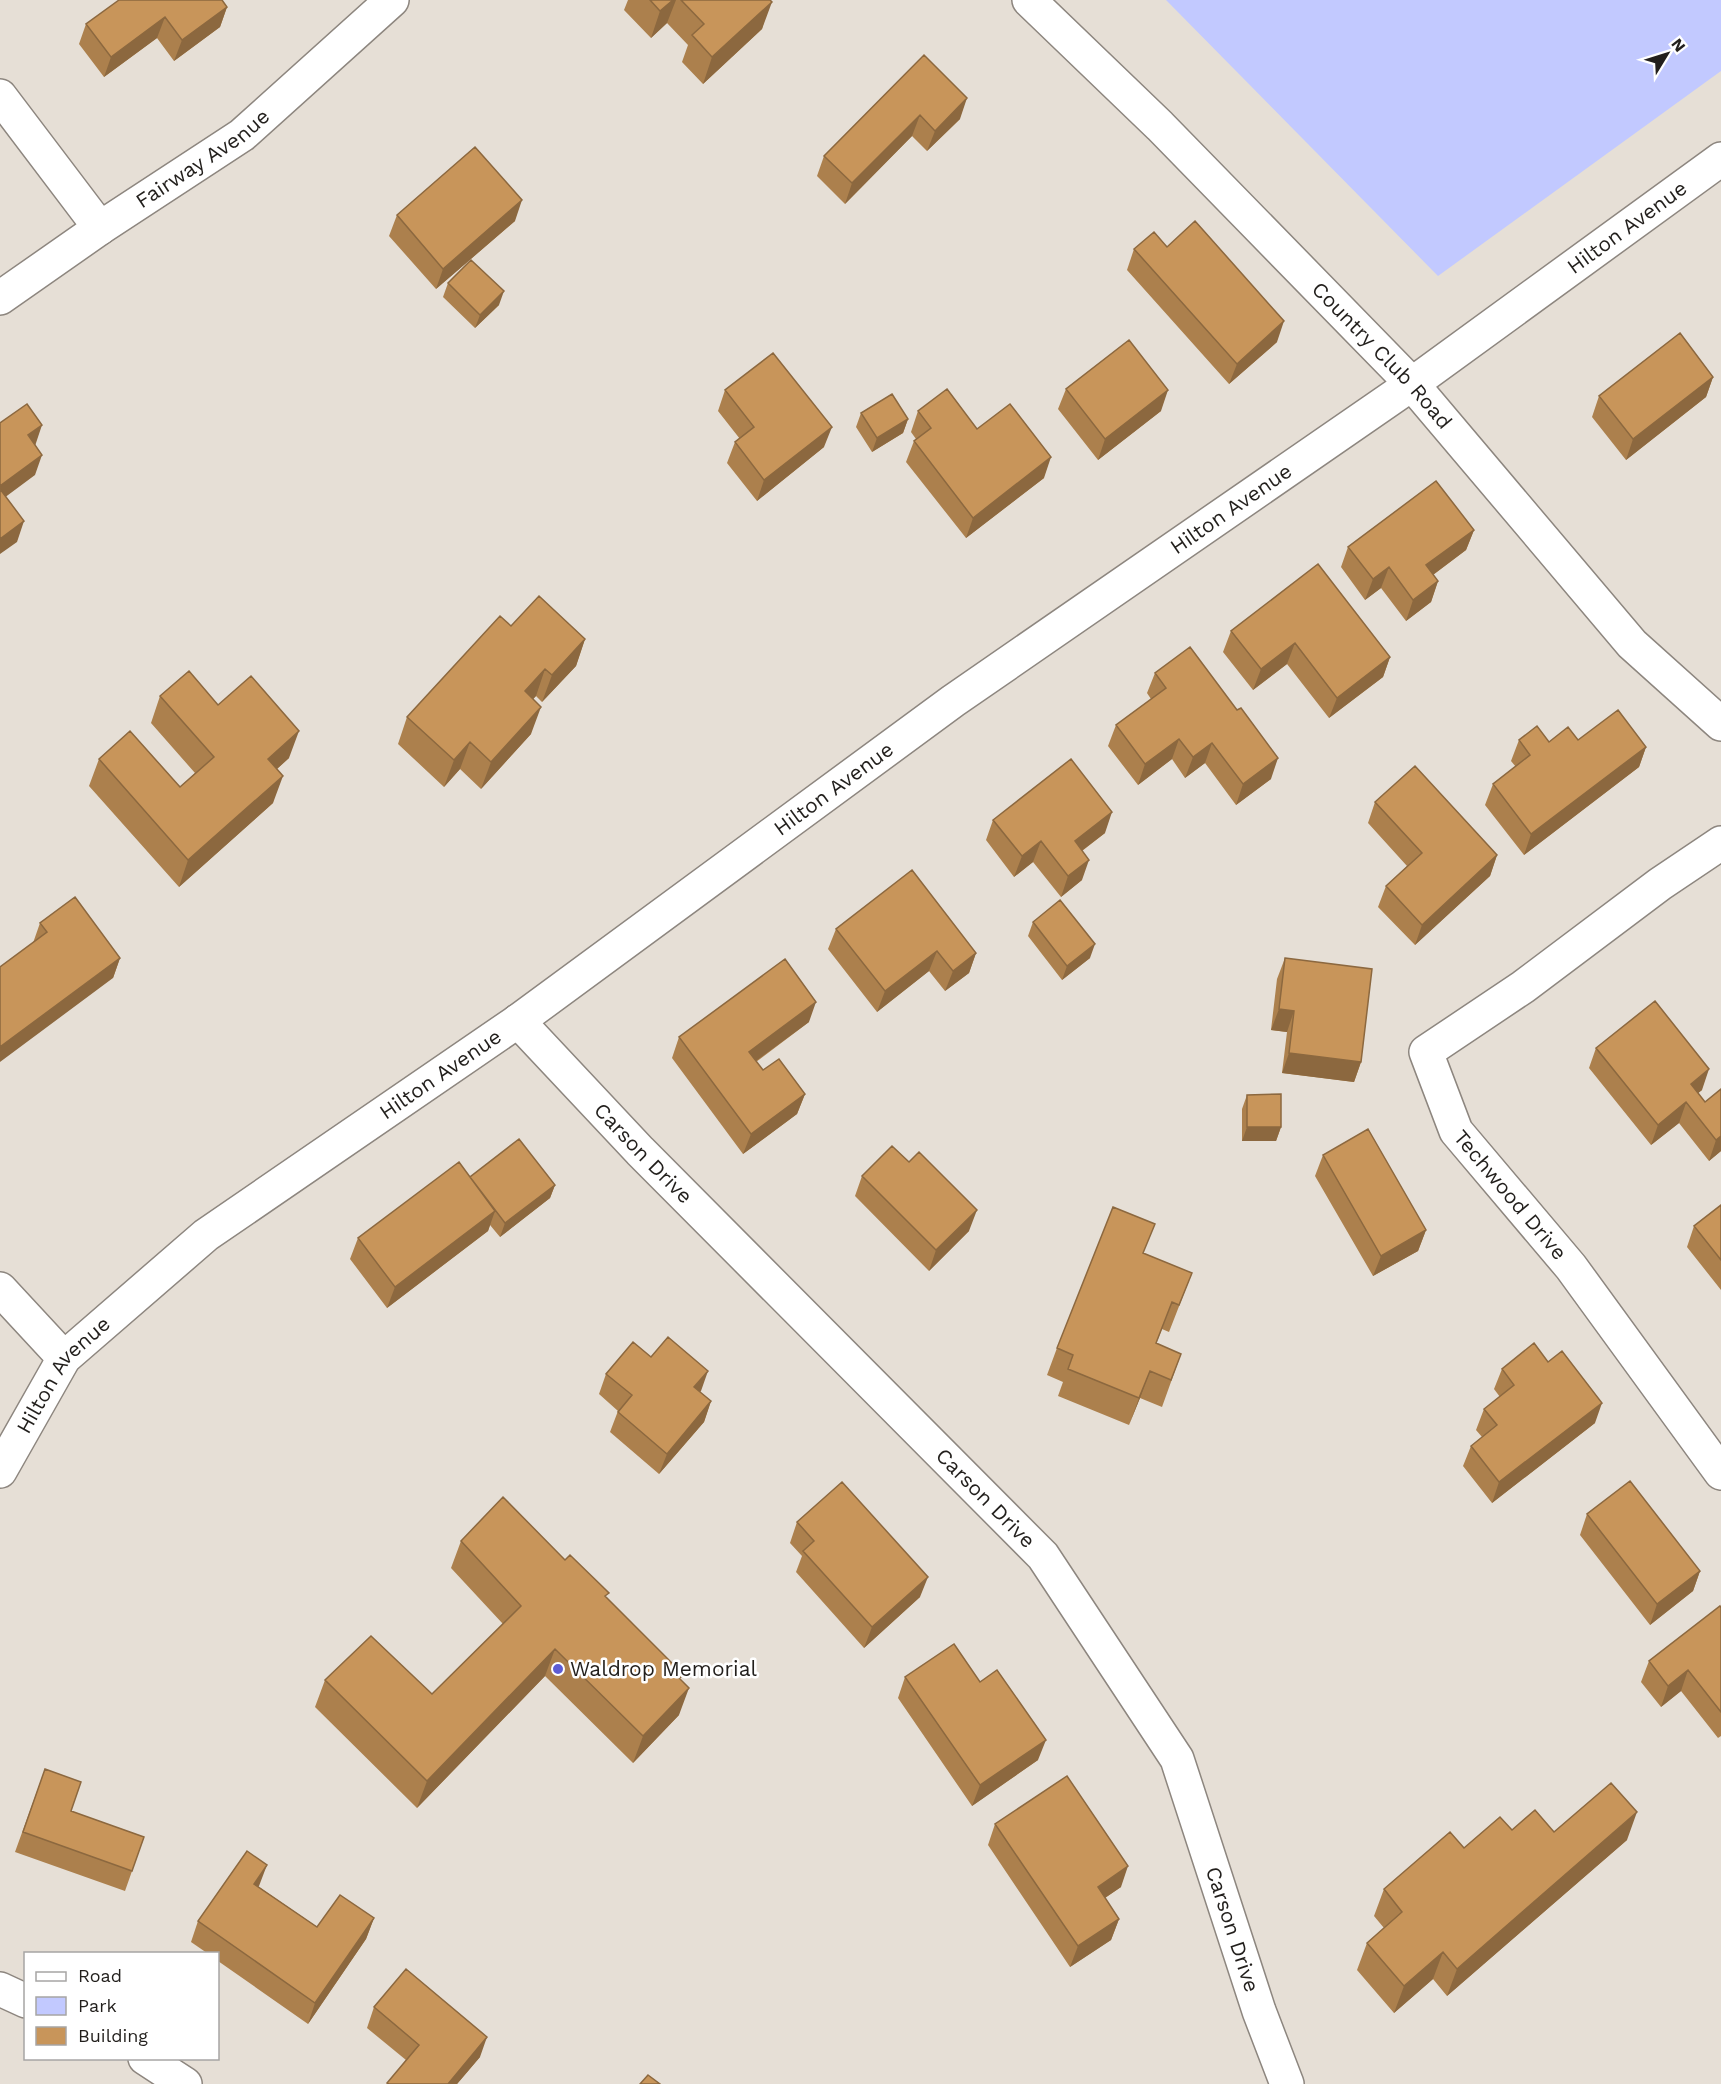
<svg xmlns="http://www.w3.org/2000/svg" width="1721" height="2084" viewBox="0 0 1721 2084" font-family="'Work Sans',sans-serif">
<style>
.green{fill:#c2c9ff}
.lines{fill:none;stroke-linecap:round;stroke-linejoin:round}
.street-casing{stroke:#8d867f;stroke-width:36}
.secondary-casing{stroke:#8d867f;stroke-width:36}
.street{stroke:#fff;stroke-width:33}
.secondary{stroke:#fff;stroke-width:33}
.wall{fill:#ac804d}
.shaded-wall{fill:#8c683f}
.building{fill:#c8955a;stroke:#8c683f;stroke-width:1.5}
.poi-dot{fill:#5d5cd4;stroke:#fff;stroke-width:2}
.labels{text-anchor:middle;stroke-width:5;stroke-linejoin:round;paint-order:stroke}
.street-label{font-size:21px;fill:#221f1c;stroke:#fff}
.poi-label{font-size:21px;fill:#221f1c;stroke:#fff;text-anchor:start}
</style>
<rect width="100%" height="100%" fill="#e6dfd6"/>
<path class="green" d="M 1166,0 L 1721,0 L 1721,71 L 1438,276 Z"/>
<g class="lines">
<defs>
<g id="street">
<path id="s1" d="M 1029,0 L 1160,126 L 1412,384 L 1632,644 L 1721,724"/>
<path d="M 0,96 L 100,228"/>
<path id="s2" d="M 0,298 L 100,228 L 242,135 L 392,0"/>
<path id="s3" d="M 1721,843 L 1660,884 L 1523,987 L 1426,1052 L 1456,1131 L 1571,1267 L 1721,1473"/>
<path id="s4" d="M 518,1021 L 640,1151 L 1043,1556 L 1177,1759 L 1259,2011 L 1287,2084"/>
<path d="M 0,1289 L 64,1358"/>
<path d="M 0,1989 L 26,2001"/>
<path d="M 145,2058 L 185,2084"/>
</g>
<g id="secondary">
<path id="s5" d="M 0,1471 L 64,1358 L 206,1235 L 518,1021 L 953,701 L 1412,384 L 1721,159"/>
</g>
</defs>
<use href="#street" class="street-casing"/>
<use href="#secondary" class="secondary-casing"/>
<use href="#street" class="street"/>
<use href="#secondary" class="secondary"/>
</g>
<path class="wall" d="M 628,0 L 770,0 L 762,29 L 703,84 L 682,62 L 688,45 L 667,23 L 651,38 L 624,10 Z
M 227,7 L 220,27 L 174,61 L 157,38 L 104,77 L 79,44 L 86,24 Z
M 924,55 L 960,119 L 927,151 L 912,136 L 845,204 L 817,176 L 824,156 Z
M 397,215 L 515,221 L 436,289 L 389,236 Z
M 1167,247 L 1277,342 L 1229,384 L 1127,270 L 1134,249 Z
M 448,283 L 499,305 L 475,328 L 443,297 Z
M 1713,377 L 1706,397 L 1626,460 L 1592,417 L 1599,396 Z
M 1066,389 L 1161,411 L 1098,460 L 1058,409 Z
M 725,390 L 824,447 L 757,501 L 727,463 L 735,442 L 740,439 L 718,411 Z
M 918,411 L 977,429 L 1044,478 L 966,538 L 906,462 L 914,441 L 916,439 L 911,432 Z
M 861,413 L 908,419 L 903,433 L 872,452 L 856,427 Z
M 1474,530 L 1466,550 L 1433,575 L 1438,581 L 1431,602 L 1406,621 L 1381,588 L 1365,600 L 1341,567 L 1348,547 Z
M 511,626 L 585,639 L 576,666 L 542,702 L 536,696 L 533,699 L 531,734 L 481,789 L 460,769 L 444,787 L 398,744 L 407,717 Z
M 1231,631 L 1390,657 L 1383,677 L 1329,718 L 1287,664 L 1253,690 L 1223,652 Z
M 1155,673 L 1271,779 L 1236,805 L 1205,763 L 1185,778 L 1172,759 L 1138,785 L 1108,746 L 1116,725 L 1151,699 L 1147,693 Z
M 160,696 L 218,705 L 289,758 L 277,769 L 273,803 L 179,887 L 89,786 L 99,759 L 180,787 L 195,773 L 151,723 Z
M 1519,740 L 1549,742 L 1578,740 L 1646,747 L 1639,767 L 1524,855 L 1485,805 L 1493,784 L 1516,767 L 1511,761 Z
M 1375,802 L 1497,855 L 1490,876 L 1415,945 L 1378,907 L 1386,886 L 1407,866 L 1368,823 Z
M 993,820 L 1105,833 L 1082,851 L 1082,880 L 1061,897 L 1033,862 L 1014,877 L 986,840 Z
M 1033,922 L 1090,958 L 1062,980 L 1028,936 Z
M 40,923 L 120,958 L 113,978 L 33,943 Z
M 836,929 L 976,953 L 969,973 L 945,991 L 929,971 L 877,1012 L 828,949 Z
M 1285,958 L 1361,1062 L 1354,1082 L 1282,1073 L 1287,1032 L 1271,1030 L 1277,979 Z
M 809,1022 L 756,1062 L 763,1070 L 805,1094 L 797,1114 L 743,1154 L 672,1058 L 679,1037 Z
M 1596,1048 L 1702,1090 L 1698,1093 L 1705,1102 L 1721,1089 L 1721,1151 L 1709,1161 L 1679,1123 L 1651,1145 L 1589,1068 Z
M 1247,1095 L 1281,1127 L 1276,1141 L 1242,1141 L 1242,1109 Z
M 1323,1155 L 1426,1230 L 1418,1251 L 1373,1276 L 1315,1176 Z
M 862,1176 L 969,1231 L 929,1271 L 855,1196 Z
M 470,1177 L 555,1185 L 550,1198 L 500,1237 L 490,1225 L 488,1231 L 387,1308 L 350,1259 L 358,1238 Z
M 1721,1205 L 1721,1290 L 1687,1247 L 1694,1226 Z
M 1144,1254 L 1192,1273 L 1169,1332 L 1162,1329 L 1156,1344 L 1181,1354 L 1162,1407 L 1140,1398 L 1129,1425 L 1058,1396 L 1063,1382 L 1047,1375 L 1057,1348 Z
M 651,1357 L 700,1392 L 711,1401 L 704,1422 L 659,1474 L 610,1432 L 618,1411 L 599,1394 L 606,1374 Z
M 1502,1369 L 1595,1423 L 1492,1503 L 1463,1466 L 1471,1446 L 1482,1437 L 1476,1430 L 1484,1409 L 1500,1397 L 1494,1389 Z
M 1587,1514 L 1700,1571 L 1693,1591 L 1650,1625 L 1580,1535 Z
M 797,1522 L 920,1597 L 864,1648 L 796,1572 L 802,1556 L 790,1543 Z
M 461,1541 L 565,1560 L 607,1598 L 681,1681 L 679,1715 L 633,1763 L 545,1676 L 417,1808 L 315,1707 L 325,1680 L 432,1694 L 503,1624 L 451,1568 Z
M 1721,1608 L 1721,1736 L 1718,1738 L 1681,1691 L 1661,1707 L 1641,1682 L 1649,1661 Z
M 905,1677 L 980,1682 L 1038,1760 L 972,1806 L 898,1698 Z
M 45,1769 L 71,1811 L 144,1837 L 125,1891 L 15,1852 Z
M 995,1824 L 1121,1887 L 1105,1898 L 1119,1919 L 1111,1940 L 1070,1967 L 988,1845 Z
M 1512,1830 L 1554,1832 L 1627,1840 L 1447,1996 L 1433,1979 L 1394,2013 L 1357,1970 L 1367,1943 L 1384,1928 L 1374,1916 L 1384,1889 L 1464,1848 Z
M 259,1887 L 317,1927 L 374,1918 L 366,1939 L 308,2024 L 218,1961 L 218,1953 L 207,1953 L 191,1942 L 198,1921 Z
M 374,2007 L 480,2057 L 457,2084 L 387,2084 L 406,2060 L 367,2028 Z"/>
<path class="shaded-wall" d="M 673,0 L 676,0 L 667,23 L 651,38 L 660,11 Z
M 772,2 L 762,29 L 703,84 L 712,57 Z
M 227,7 L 220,27 L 174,61 L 182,40 Z
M 165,17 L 157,38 L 104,77 L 111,57 Z
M 967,98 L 960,119 L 927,151 L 935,131 Z
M 920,115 L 912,136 L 845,204 L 852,183 Z
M 522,200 L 515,221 L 436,289 L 443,269 Z
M 504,291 L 499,305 L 475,328 L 480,315 Z
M 1284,321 L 1277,342 L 1229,384 L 1237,364 Z
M 1713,377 L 1706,397 L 1626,460 L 1633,439 Z
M 1168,390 L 1161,411 L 1098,460 L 1105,439 Z
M 908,419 L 903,433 L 872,452 L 877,438 Z
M 42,425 L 35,446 L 28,435 Z
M 832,427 L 824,447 L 757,501 L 764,480 Z
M 42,455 L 35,475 L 0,501 L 0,486 Z
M 1051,457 L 1044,478 L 966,538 L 973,518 Z
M 24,521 L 17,542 L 0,554 L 0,539 Z
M 1474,530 L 1466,550 L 1418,586 L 1426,565 Z
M 1389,567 L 1381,588 L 1365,600 L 1373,579 Z
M 1438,581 L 1431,602 L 1406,621 L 1413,600 Z
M 585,639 L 576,666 L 542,702 L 552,675 Z
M 1295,643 L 1287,664 L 1253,690 L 1261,669 Z
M 1390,657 L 1383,677 L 1329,718 L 1337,698 Z
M 545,669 L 536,696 L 515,718 L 525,691 Z
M 541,707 L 531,734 L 481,789 L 491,762 Z
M 299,731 L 289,758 L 258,786 L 268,759 Z
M 1179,739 L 1172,759 L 1138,785 L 1145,764 Z
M 470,742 L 460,769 L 444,787 L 454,760 Z
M 1212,743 L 1205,763 L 1185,778 L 1193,757 Z
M 1646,747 L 1639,767 L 1524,855 L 1531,834 Z
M 1278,758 L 1271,779 L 1236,805 L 1243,784 Z
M 283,776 L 273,803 L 179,887 L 188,860 Z
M 1112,812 L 1105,833 L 1067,862 L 1075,841 Z
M 1041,841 L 1033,862 L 1014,877 L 1022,856 Z
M 1497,855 L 1490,876 L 1415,945 L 1422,925 Z
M 1089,860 L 1082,880 L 1061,897 L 1068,876 Z
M 1095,944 L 1090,958 L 1062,980 L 1067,966 Z
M 937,951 L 929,971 L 877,1012 L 885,991 Z
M 976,953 L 969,973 L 945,991 L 953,971 Z
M 120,958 L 113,978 L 0,1062 L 0,1047 Z
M 816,1002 L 809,1022 L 741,1072 L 749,1052 Z
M 1279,1009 L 1294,1011 L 1287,1032 L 1271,1030 Z
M 1289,1053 L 1361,1062 L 1354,1082 L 1282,1073 Z
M 1709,1069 L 1702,1090 L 1686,1103 L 1679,1123 L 1651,1145 L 1658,1125 L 1691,1084 Z
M 805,1094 L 797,1114 L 743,1154 L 751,1134 Z
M 1247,1127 L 1281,1127 L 1276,1141 L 1242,1141 Z
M 1721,1136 L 1721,1151 L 1709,1161 L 1716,1140 Z
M 555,1185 L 550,1198 L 500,1237 L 505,1223 Z
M 977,1210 L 969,1231 L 929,1271 L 936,1250 Z
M 495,1211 L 488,1231 L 387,1308 L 395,1287 Z
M 1426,1230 L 1418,1251 L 1373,1276 L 1381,1256 Z
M 708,1371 L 701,1391 L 687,1408 L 694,1387 Z
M 1150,1371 L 1140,1398 L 1129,1425 L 1139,1398 Z
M 711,1401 L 704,1422 L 659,1474 L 667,1454 Z
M 1602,1403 L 1595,1423 L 1492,1503 L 1499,1482 Z
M 1700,1571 L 1693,1591 L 1650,1625 L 1657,1604 Z
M 928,1577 L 920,1597 L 864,1648 L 872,1627 Z
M 555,1649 L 545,1676 L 417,1808 L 427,1781 Z
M 1688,1670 L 1681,1691 L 1661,1707 L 1668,1686 Z
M 689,1688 L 679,1715 L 633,1763 L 643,1736 Z
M 1046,1740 L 1038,1760 L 972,1806 L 980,1785 Z
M 1637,1812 L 1627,1840 L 1447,1996 L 1457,1969 Z
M 267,1865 L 259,1886 L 247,1904 L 254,1884 Z
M 1128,1866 L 1121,1887 L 1090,1908 L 1098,1887 Z
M 374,1918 L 366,1939 L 308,2024 L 315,2003 Z
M 1119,1919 L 1111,1940 L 1070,1967 L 1078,1946 Z
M 1443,1952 L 1433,1979 L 1394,2013 L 1404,1986 Z
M 487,2037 L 480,2057 L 457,2084 L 448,2084 Z"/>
<path class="building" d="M 119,0 L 222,0 L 227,7 L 182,40 L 165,17 L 111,57 L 86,24 Z
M 650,0 L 673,0 L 660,11 Z
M 681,0 L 770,0 L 772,2 L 712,57 L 692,35 L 704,24 Z
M 924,55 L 967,98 L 935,131 L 920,115 L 852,183 L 824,156 Z
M 475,147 L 522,200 L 443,269 L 397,215 Z
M 1195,221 L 1284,321 L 1237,364 L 1134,249 L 1154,232 L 1167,247 Z
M 471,260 L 504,291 L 480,315 L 448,283 Z
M 1680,333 L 1713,377 L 1633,439 L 1599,396 Z
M 1129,340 L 1168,390 L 1105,439 L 1066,389 Z
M 773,353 L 832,427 L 764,480 L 735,442 L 754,427 L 725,390 Z
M 947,389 L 977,429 L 1010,404 L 1051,457 L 973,518 L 914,441 L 931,428 L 918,411 Z
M 892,394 L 908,419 L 877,438 L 861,413 Z
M 27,404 L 42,425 L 28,435 L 42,455 L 0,486 L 0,423 Z
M 1436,481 L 1474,530 L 1426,565 L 1438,581 L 1413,600 L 1389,567 L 1373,579 L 1348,547 Z
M 0,489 L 24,521 L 0,539 Z
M 1318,564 L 1390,657 L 1337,698 L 1295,643 L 1261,669 L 1231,631 Z
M 539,596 L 585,639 L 552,675 L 545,669 L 525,691 L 541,707 L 491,762 L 470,742 L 454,760 L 407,717 L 500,616 L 511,626 Z
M 1190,647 L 1237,710 L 1241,708 L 1278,758 L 1243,784 L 1212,743 L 1193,757 L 1179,739 L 1145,764 L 1116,725 L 1166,688 L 1155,673 Z
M 189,671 L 218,705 L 251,676 L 299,731 L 268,759 L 283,776 L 188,860 L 99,759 L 130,731 L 180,787 L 214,757 L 160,696 Z
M 1618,710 L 1646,747 L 1531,834 L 1493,784 L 1530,755 L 1519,740 L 1537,726 L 1549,742 L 1568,727 L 1578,740 Z
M 1071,759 L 1112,812 L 1075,841 L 1089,860 L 1068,876 L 1041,841 L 1022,856 L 993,820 Z
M 1415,766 L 1497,855 L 1422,925 L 1386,886 L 1422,853 L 1375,802 Z
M 912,870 L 976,953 L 953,971 L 937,951 L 885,991 L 836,929 Z
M 75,897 L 120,958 L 0,1047 L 0,967 L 47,932 L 40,923 Z
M 1060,900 L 1095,944 L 1067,966 L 1033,922 Z
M 1285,958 L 1372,969 L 1361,1062 L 1289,1053 L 1294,1011 L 1279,1009 Z
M 785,959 L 816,1002 L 749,1052 L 763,1070 L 779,1059 L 805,1094 L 751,1134 L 679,1037 Z
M 1655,1001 L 1709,1069 L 1691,1084 L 1705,1102 L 1721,1089 L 1721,1136 L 1716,1140 L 1686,1102 L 1658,1125 L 1596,1048 Z
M 1281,1094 L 1281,1127 L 1247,1127 L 1247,1095 Z
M 1368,1129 L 1426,1230 L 1381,1256 L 1323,1155 Z
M 519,1139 L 555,1185 L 505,1223 L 470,1177 Z
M 892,1146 L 909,1162 L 919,1152 L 977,1210 L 936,1250 L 862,1176 Z
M 459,1162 L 495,1211 L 395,1287 L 358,1238 Z
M 1721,1205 L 1721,1260 L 1694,1226 Z
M 1113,1207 L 1155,1224 L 1143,1253 L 1192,1273 L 1179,1305 L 1172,1302 L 1156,1343 L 1181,1354 L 1171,1380 L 1150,1371 L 1139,1398 L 1068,1369 L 1073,1355 L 1057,1348 Z
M 668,1337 L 708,1371 L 694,1387 L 711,1401 L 667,1454 L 618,1412 L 632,1395 L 606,1374 L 633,1342 L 651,1357 Z
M 1534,1343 L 1548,1362 L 1562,1351 L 1602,1403 L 1499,1482 L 1471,1446 L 1497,1425 L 1484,1409 L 1514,1385 L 1502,1369 Z
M 1630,1481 L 1700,1571 L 1657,1604 L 1587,1514 Z
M 842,1482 L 928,1577 L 872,1627 L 803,1551 L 814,1541 L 797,1522 Z
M 503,1497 L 565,1560 L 570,1555 L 609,1593 L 605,1596 L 684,1675 L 679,1678 L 689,1688 L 643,1736 L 555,1649 L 427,1781 L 325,1680 L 371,1636 L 432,1694 L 521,1606 L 461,1541 Z
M 1720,1606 L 1721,1608 L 1721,1712 L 1688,1670 L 1668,1686 L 1649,1661 Z
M 954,1644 L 980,1682 L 997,1670 L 1046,1740 L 980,1785 L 905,1677 Z
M 45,1769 L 81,1782 L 71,1811 L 144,1837 L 132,1871 L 23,1832 Z
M 1067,1776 L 1128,1866 L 1098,1887 L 1119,1919 L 1078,1946 L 995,1824 Z
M 1611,1783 L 1637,1812 L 1457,1969 L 1443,1952 L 1404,1986 L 1367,1943 L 1402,1912 L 1384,1889 L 1450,1832 L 1464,1848 L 1500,1817 L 1512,1830 L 1535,1810 L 1554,1832 Z
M 247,1851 L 267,1865 L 254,1884 L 317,1927 L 340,1895 L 374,1918 L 315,2003 L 198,1921 Z
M 406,1969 L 487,2037 L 448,2084 L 389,2084 L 387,2083 L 419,2045 L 374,2007 Z
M 648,2075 L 660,2084 L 640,2084 Z"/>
<circle class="poi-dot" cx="558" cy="1669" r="6"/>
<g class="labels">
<g class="street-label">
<text dy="7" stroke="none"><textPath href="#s2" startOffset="246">Fairway Avenue</textPath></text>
<text dy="7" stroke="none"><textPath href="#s5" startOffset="2060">Hilton Avenue</textPath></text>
<text dy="7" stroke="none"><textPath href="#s1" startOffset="501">Country Club Road</textPath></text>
<text dy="7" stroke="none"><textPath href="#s5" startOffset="1574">Hilton Avenue</textPath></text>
<text dy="7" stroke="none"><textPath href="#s5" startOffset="1088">Hilton Avenue</textPath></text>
<text dy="7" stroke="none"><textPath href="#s5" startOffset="602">Hilton Avenue</textPath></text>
<text dy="7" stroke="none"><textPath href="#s4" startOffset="182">Carson Drive</textPath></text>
<text dy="7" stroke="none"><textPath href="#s3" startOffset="530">Techwood Drive</textPath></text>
<text dy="7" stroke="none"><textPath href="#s5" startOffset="116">Hilton Avenue</textPath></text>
<text dy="7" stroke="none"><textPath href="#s4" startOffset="668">Carson Drive</textPath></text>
<text dy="7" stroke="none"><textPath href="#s4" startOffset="1172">Carson Drive</textPath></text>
</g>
<g class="poi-label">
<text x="570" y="1676">Waldrop Memorial</text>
</g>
</g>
<rect x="24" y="1952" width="195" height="108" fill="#ffffff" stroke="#a7a5a4" stroke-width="1.5"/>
<rect x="36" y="1972" width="30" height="9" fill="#ffffff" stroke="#a7a5a4" stroke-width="1.5"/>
<text x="78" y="1982" font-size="18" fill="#221f1c">Road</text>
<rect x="36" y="1997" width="30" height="18" fill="#c2c9ff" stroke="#a7a5a4" stroke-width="1.5"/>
<text x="78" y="2012" font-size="18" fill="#221f1c">Park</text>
<rect x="36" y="2027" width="30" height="18" fill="#c8955a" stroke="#a7a5a4" stroke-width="1.5"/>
<text x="78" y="2042" font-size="18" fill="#221f1c">Building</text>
<g transform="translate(1667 54) rotate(52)" stroke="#ffffff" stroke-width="4.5" paint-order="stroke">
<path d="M0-4.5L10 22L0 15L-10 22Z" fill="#221f1c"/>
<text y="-9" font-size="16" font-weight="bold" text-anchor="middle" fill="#221f1c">N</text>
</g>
</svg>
